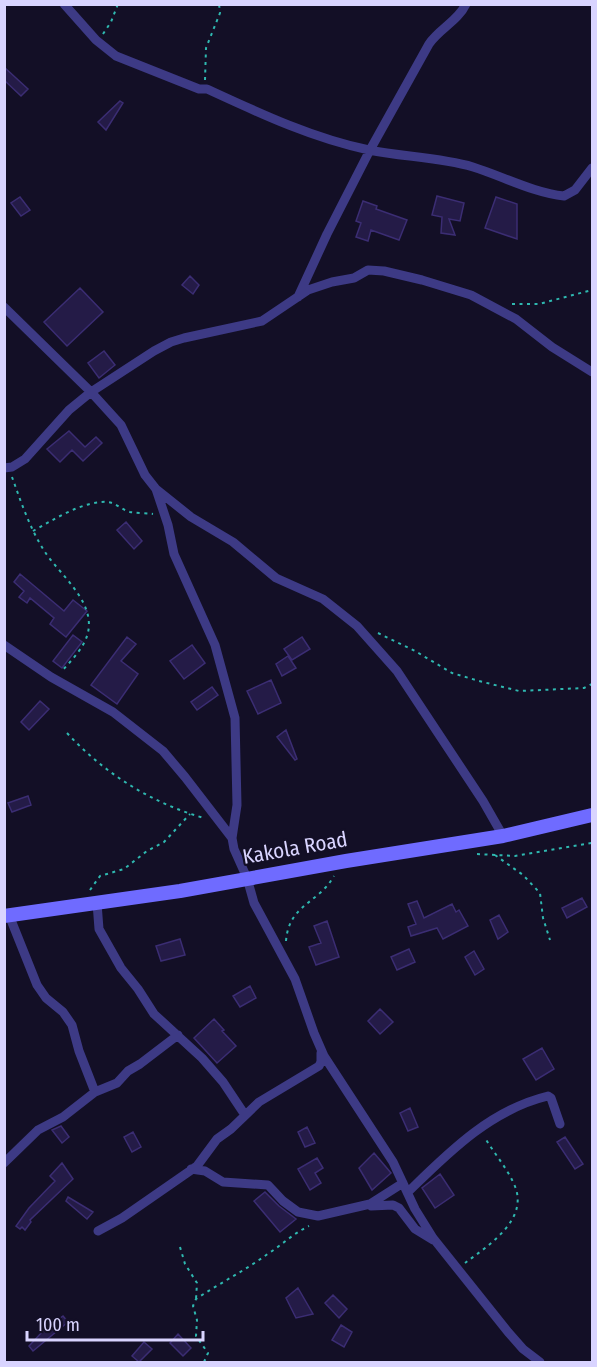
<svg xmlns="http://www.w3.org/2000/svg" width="597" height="1367" viewBox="0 0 597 1367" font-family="'Fira Sans Condensed',sans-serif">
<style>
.building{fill:#241b47;stroke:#3b2d73;stroke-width:1.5}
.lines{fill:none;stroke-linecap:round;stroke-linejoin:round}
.path{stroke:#2fb8b0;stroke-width:2;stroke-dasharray:3 4.5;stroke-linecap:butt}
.street{stroke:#3d3a85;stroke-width:9}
.secondary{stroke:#6f6bff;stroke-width:14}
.labels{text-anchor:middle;stroke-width:4.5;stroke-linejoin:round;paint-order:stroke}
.street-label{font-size:21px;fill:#d9d4ff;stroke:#130f26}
</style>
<rect width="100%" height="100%" fill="#130f26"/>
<path class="building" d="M 4,67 L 28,89 L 21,96 L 4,80 Z
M 120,101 L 123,103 L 106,130 L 98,122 Z
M 437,196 L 464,203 L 460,221 L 449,219 L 455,235 L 441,233 L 442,217 L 432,215 Z
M 20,197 L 30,210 L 21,216 L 11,203 Z
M 496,197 L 517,204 L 517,239 L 485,228 Z
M 363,201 L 377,206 L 376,209 L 407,220 L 399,240 L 371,230 L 368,241 L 356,237 L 361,223 L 356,221 Z
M 190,276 L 199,285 L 193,294 L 182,285 Z
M 80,288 L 103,312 L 67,346 L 44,322 Z
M 104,351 L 115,365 L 99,378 L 88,363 Z
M 69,431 L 85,447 L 96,437 L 102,443 L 83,461 L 72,450 L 60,462 L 47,449 Z
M 126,522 L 142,541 L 134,549 L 117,530 Z
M 20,574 L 64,611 L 73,600 L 87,611 L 66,637 L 50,624 L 54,618 L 30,598 L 27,603 L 19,597 L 24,591 L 14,582 Z
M 73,635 L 82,642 L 62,668 L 53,661 Z
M 127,637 L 136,644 L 121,661 L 138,674 L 117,704 L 91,685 Z
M 302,637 L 310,649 L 292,660 L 284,649 Z
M 192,645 L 205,663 L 184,679 L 170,661 Z
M 288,656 L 296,668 L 282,676 L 276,664 Z
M 271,680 L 281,703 L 258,714 L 247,691 Z
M 212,687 L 218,695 L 197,710 L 191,702 Z
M 40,701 L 49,709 L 29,730 L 21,722 Z
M 286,730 L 297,759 L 295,760 L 277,737 Z
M 28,796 L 31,805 L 12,812 L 8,803 Z
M 582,898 L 587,907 L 567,918 L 562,908 Z
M 417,901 L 424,918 L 452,904 L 456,912 L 459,910 L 468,926 L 443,939 L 437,928 L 411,936 L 408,927 L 416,924 L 408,904 Z
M 499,915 L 508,932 L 498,939 L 490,920 Z
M 327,921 L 339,957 L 316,965 L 309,947 L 321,943 L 314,926 Z
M 180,939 L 185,955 L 161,961 L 156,946 Z
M 409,949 L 415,962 L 397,970 L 391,957 Z
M 474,951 L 484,969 L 475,975 L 465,957 Z
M 250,986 L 256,998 L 240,1007 L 233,996 Z
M 380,1009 L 393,1022 L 380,1034 L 368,1021 Z
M 214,1019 L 224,1030 L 222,1031 L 236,1046 L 217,1063 L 194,1038 Z
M 542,1048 L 554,1069 L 536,1080 L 523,1059 Z
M 410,1108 L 418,1127 L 408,1131 L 400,1113 Z
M 61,1126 L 69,1137 L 62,1143 L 52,1130 Z
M 307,1127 L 315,1143 L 305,1147 L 298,1132 Z
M 133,1132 L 141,1147 L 132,1152 L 124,1137 Z
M 565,1137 L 583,1164 L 575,1169 L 557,1142 Z
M 374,1153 L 391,1173 L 372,1190 L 359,1168 Z
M 317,1158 L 323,1168 L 315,1173 L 321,1183 L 310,1190 L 298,1169 Z
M 62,1163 L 73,1179 L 30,1220 L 31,1222 L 25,1230 L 22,1227 L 20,1229 L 16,1226 L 29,1208 L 55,1181 L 50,1176 Z
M 440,1174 L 454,1195 L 435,1208 L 422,1188 Z
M 265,1192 L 279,1206 L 296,1219 L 280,1232 L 254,1201 Z
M 68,1197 L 93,1212 L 87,1219 L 66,1201 Z
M 298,1288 L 313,1314 L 296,1318 L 286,1298 Z
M 333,1295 L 347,1309 L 339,1318 L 325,1303 Z
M 63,1316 L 68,1322 L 33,1351 L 29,1346 L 43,1331 Z
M 341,1325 L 352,1332 L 344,1347 L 332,1340 Z
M 178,1334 L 191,1348 L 183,1356 L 170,1343 Z
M 144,1342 L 152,1349 L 139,1362 L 132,1356 Z"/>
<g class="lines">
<path class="path" d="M 103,34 L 111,22 L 118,4
M 205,80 L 206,48 L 220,13 L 219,4
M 512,304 L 539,304 L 592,290
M 12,477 C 21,502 30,529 45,552 C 62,578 103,607 84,643 C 78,654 69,663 61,672
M 33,531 C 53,520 84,500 108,502 C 116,503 122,510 130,512 C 137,513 146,513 153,514
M 378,633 L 415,651 L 452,673 L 479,681 L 519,691 L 584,688 L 592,684
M 67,733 C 104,773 151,803 204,818
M 477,854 L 515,856 L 592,843
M 495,855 L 523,875 L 540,893 L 543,918 L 550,940
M 90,890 L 100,876 L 124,869 L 147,851 L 164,842 L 190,814
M 286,941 C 289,904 318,904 334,876
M 180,1247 L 185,1264 L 197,1283 L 196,1299
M 465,1263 C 489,1245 532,1218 513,1182 C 506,1167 494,1153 485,1138
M 204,1362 L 208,1353 L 196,1336 L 197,1320 L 193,1306 L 196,1299 C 220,1283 246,1270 269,1253 C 283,1244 294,1233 309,1226"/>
<path class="street" d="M 64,4 L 96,40 L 116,56 L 199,89 L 207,89 C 259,113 312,138 369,150 C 403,157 439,157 473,167 C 502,176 534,193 564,196 L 575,190 L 592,168
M 298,297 L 327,234 L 370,150 L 429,44 C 439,29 458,21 466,4
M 4,307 L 91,392 L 121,425 L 145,475 L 156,489 L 168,525 L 174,554 L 215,645 L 235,718 L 237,805 L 232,838
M 4,468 L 12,467 L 25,459 L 69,410 L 91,392 L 154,351 L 171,342 L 184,338 L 262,321 L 308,290 L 332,282 L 354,278 L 368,270 L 384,271 L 422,280 L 471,295 L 516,319 L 552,347 L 592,372
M 156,489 L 191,517 L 233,542 L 276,578 L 323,599 L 357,626 L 397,671 L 483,801 L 503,836
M 4,645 L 51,677 L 113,712 L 163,751 L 185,777 L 232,838 L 234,849 L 247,878 L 254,903 L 295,979 L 314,1033 L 324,1056 L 393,1162 L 415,1209 L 433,1238 L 508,1332 L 523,1349 L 540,1362
M 97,903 L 99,929 L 121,968 L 138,989 L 154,1014 L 202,1058 L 223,1082 L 245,1115
M 9,915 L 37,985 L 46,998 L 63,1012 L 72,1025 L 79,1051 L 95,1092
M 4,1163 L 38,1130 L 63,1117 L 95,1092 L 117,1083 L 128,1071 L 140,1064 L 178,1035
M 191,1169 L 205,1171 L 223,1182 L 268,1185 L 283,1201 L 298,1212 L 318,1216 L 370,1204 L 403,1183
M 408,1192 C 448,1153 490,1110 548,1096 L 551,1098 L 560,1124
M 371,1206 L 393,1205 L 399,1208 L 415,1229 L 433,1240
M 98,1231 L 122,1218 L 197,1166 L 217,1139 L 231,1129 L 259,1102 L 319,1066 L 321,1062 L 321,1053"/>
<path class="secondary" d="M 4,916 L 180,891 L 346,861 L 503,836 L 592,815"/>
</g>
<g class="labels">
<g class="street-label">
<text transform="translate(295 848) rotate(-10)" y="7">Kakola Road</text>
</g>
</g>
<rect width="597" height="1367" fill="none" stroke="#d9d4ff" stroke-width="12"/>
<path d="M27 1331v9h176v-9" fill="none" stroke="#d9d4ff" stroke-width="3"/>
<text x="36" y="1331" font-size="18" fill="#d9d4ff" stroke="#130f26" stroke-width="4.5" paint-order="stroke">100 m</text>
</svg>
